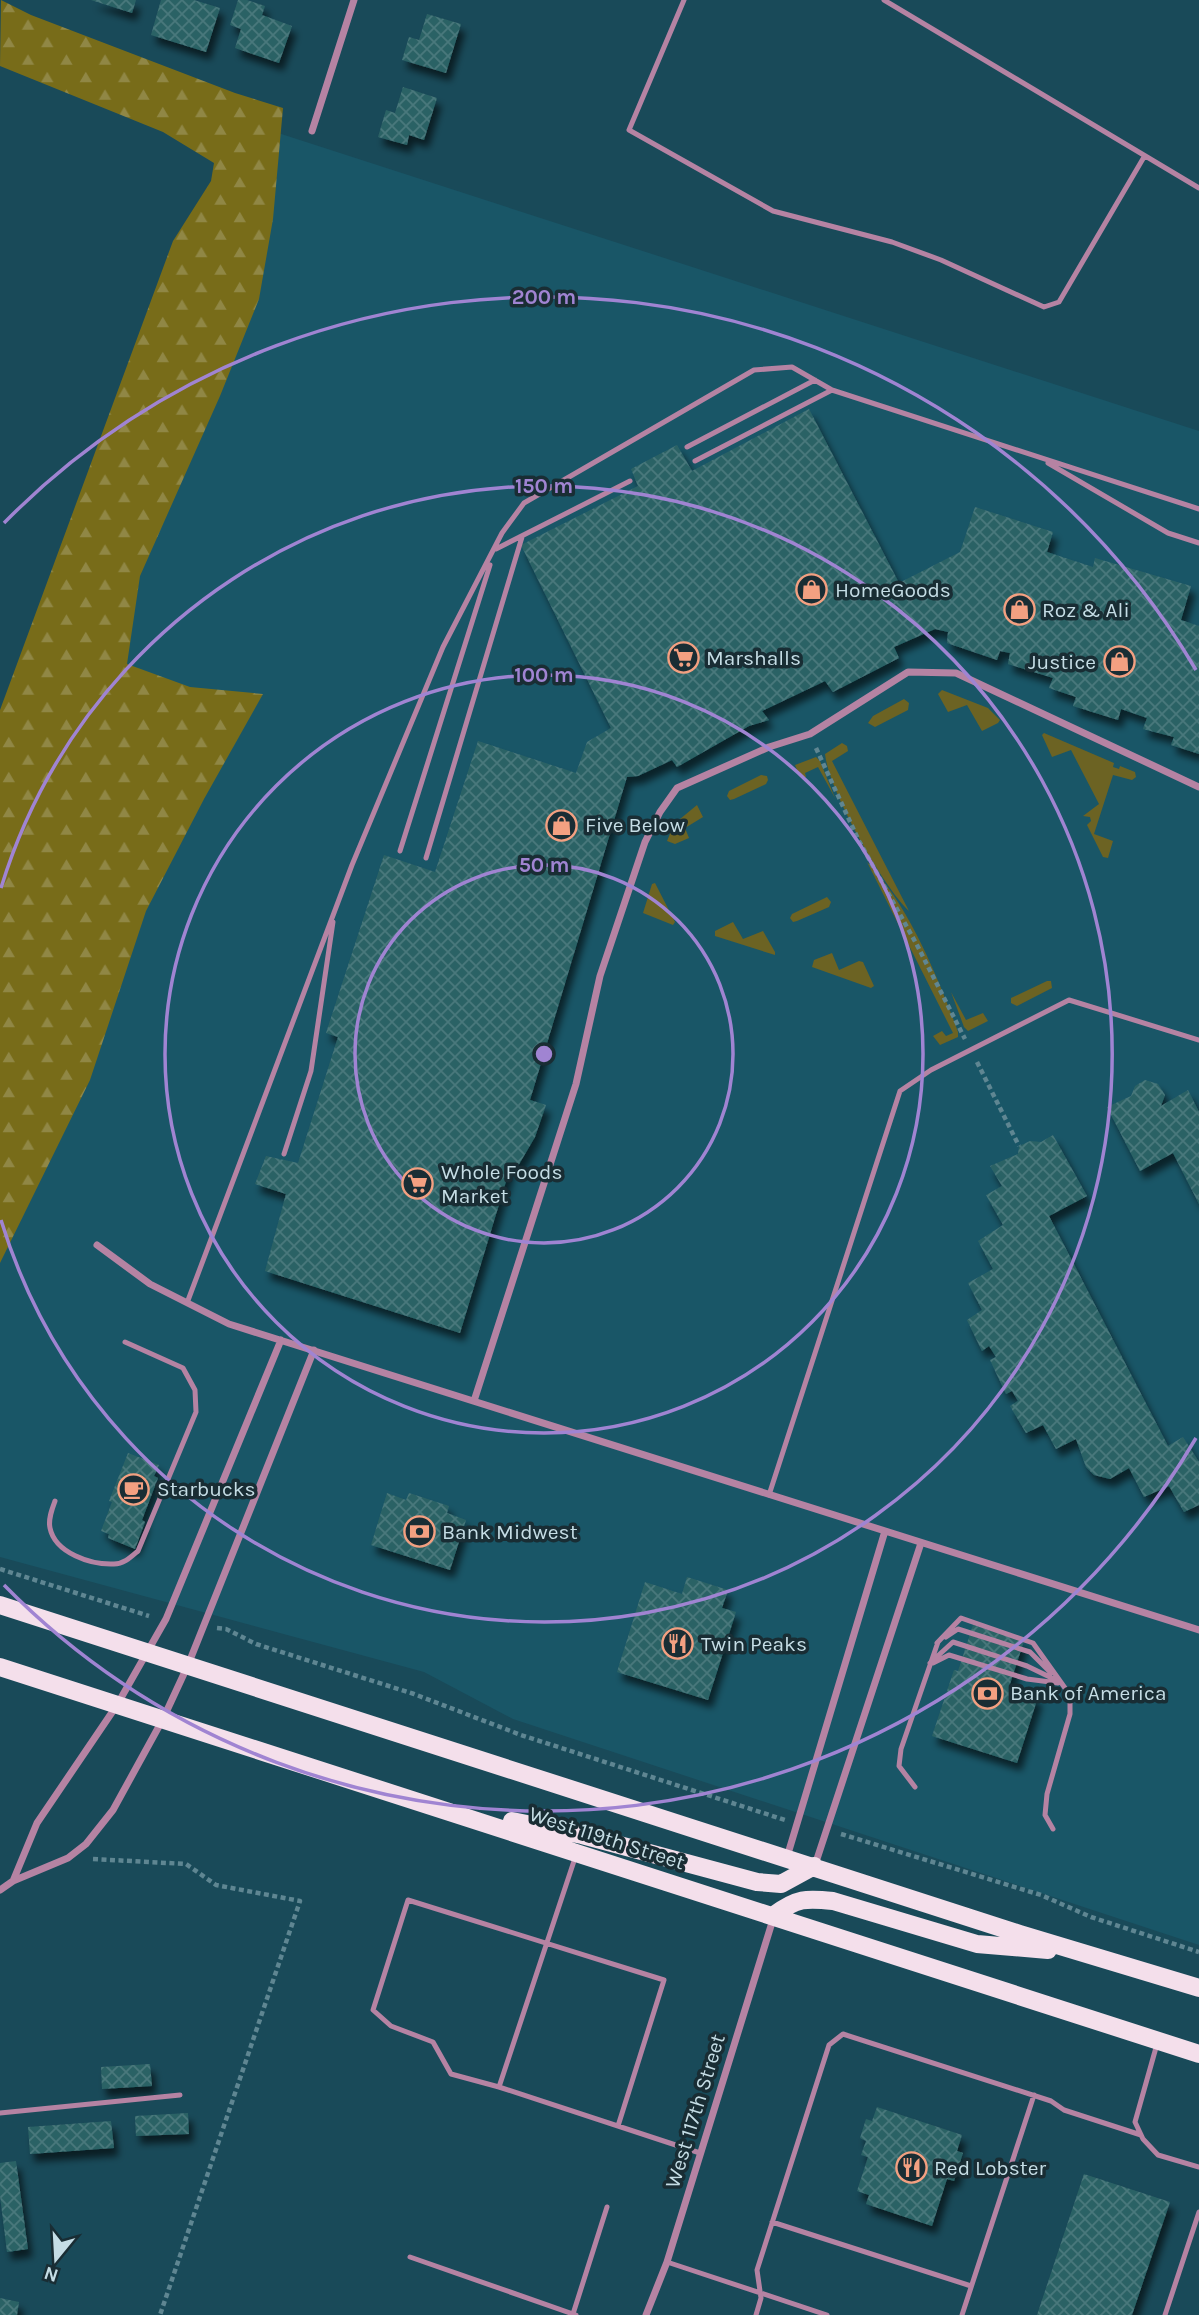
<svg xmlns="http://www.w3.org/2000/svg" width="1199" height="2315" viewBox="0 0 1199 2315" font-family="Karla,sans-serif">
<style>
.built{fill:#195667}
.grass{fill:#6c6323}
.forest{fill:url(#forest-firs)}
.building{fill:url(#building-cross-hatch);filter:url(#shadow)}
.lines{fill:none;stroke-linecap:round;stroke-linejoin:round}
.path{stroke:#5f8692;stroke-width:4.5;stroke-dasharray:5 3.5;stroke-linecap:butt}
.service{stroke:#b583a3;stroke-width:5}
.minor{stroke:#b583a3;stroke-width:7}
.primary{stroke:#f4dfeb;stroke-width:18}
.ring{fill:none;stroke:#a084d2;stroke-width:3.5}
.labels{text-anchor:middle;stroke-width:7;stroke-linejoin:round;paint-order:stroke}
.poi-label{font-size:21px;fill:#c5dde5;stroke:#192d34;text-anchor:start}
.street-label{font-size:21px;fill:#c5dde5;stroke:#192d34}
.centre{fill:#a084d2;stroke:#192d34;stroke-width:3.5}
.ring-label{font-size:21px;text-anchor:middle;font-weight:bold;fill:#a084d2;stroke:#192d34;stroke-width:7;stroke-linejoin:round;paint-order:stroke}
</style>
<defs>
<pattern id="forest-firs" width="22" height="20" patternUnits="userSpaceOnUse" patternTransform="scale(1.75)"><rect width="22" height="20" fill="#786c19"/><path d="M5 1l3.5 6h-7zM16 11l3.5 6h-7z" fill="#908745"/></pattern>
<pattern id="building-cross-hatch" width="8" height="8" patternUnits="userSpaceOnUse" patternTransform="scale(1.75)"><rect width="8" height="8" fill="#2c6265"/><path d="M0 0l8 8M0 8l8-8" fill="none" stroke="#49787b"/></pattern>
<filter id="shadow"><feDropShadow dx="4.5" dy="8" stdDeviation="3.5" flood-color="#0009"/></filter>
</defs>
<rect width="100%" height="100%" fill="#194a59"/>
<path class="built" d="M 272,131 L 1199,431 L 1199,1945 L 513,1719 L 424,1672 L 0,1557 L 0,908 Z"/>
<path class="grass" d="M 942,690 L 988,708 L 1000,720 L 998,723 L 982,731 L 967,705 L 948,712 L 938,694 Z
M 904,699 L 909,703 L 908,710 L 875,727 L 868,723 L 873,716 Z
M 1044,733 L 1114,763 L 1113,767 L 1119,769 L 1120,766 L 1135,772 L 1136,777 L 1132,780 L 1113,775 L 1094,834 L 1113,841 L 1108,858 L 1103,857 L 1087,825 L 1091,821 L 1090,817 L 1083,816 L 1099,804 L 1071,750 L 1052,757 L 1042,735 Z
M 842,743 L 847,746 L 848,751 L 832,761 L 909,911 C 882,885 829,791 825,754 Z
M 816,757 L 820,761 L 835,798 L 818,767 L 805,773 L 806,777 L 800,777 L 795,765 Z
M 761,775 L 767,776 L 768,780 L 766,784 L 734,799 L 730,800 L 727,796 L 729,791 Z
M 697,805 L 703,817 L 685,828 L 689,838 L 675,844 L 667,841 L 674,824 Z
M 867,862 C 908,904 938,977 958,1032 L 958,1037 L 940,1045 L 933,1036 L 942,1031 L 946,1036 L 953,1033 Z
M 655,883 L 675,922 L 673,925 L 643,913 L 652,884 Z
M 827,897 L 831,902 L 829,907 L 797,921 L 793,922 L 790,918 L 792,914 Z
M 733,922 L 743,939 L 763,931 L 775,952 L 775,955 L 715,936 L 715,931 Z
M 832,953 L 839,970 L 859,961 L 863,962 L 874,986 L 871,988 L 812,967 L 814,960 Z
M 1047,981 L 1051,981 L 1052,988 L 1017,1006 L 1011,1003 L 1011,998 Z
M 951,992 L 966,1020 L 983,1013 L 988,1021 L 968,1031 L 964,1027 Z"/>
<path class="forest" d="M 1,0 L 31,15 L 235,93 L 283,108 L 273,219 L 259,299 L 220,396 L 140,576 L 127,664 L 190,687 L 263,694 L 204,799 L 146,911 L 90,1080 L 0,1263 L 0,710 L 173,241 L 211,181 L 214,163 L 163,132 L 0,66 Z"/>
<path class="building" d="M 91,0 L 136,0 L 132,13 Z
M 161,0 L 194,0 L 220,8 L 206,52 L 151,35 Z
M 238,0 L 247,0 L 265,6 L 262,15 L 292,26 L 279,63 L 235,48 L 241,29 L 230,25 Z
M 427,14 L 461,24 L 446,73 L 402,60 L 409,37 L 419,40 Z
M 403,87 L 437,98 L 424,140 L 409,135 L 407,145 L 378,137 L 386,110 L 395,113 Z
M 809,409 L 899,583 L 960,552 L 975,507 L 1053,532 L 1047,552 L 1093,567 L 1095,558 L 1191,586 L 1181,620 L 1199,626 L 1199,754 L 1171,745 L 1174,737 L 1143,729 L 1147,718 L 1121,709 L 1118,720 L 1073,706 L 1076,697 L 1049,688 L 1053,678 L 1008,664 L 1010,653 L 1000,651 L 997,660 L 947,643 L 948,632 L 935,629 L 894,647 L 899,658 L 833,692 L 825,681 L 762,711 L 769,720 L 749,726 L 677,767 L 672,760 L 638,776 L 627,777 L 530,1100 L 546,1105 L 535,1137 L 518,1166 L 511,1165 L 460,1333 L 265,1271 L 286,1194 L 255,1184 L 266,1156 L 298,1163 L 338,1037 L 326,1033 L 384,855 L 435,872 L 478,741 L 576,773 L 587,742 L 611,728 L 521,545 L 638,486 L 631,469 L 677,445 L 692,471 Z
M 1145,1080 L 1158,1084 L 1165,1095 L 1161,1106 L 1188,1090 L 1199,1112 L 1199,1204 L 1173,1153 L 1140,1171 L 1107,1107 L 1131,1096 L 1135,1086 Z
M 1053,1135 L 1087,1196 L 1049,1216 L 1168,1446 L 1183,1437 L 1199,1462 L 1199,1505 L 1184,1512 L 1169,1486 L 1144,1497 L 1129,1468 L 1110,1479 L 1094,1475 L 1086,1467 L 1076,1439 L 1056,1449 L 1043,1425 L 1026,1433 L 1010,1406 L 1018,1401 L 1012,1391 L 1006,1394 L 990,1360 L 996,1357 L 989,1346 L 982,1351 L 967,1320 L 982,1310 L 968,1283 L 993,1269 L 978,1241 L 1003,1225 L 986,1195 L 1002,1186 L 990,1166 L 1018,1154 L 1019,1146 L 1030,1141 L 1041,1142 Z
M 128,1453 L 159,1465 L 154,1476 L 158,1478 L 142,1520 L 145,1522 L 135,1549 L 108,1538 L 109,1534 L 101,1531 L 112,1502 L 109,1501 Z
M 387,1493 L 406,1500 L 409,1493 L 449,1506 L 447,1513 L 466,1520 L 450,1570 L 371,1545 Z
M 687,1577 L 728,1590 L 722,1608 L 736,1612 L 708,1700 L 617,1672 L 645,1582 L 682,1594 Z
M 973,1625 L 1024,1641 L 1009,1687 L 1038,1697 L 1017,1763 L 932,1736 L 954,1670 L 958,1671 Z
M 150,2064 L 152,2086 L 102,2089 L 101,2067 Z
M 877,2107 L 962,2135 L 957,2151 L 963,2153 L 954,2181 L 947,2179 L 932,2226 L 866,2204 L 869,2195 L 857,2191 L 868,2157 L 861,2155 L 866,2141 L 860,2138 L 866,2119 L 872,2121 Z
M 188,2113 L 189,2134 L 136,2136 L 135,2116 Z
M 111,2121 L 114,2148 L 30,2154 L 28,2127 Z
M 16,2161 L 28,2249 L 7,2252 L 0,2196 L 0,2163 Z
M 1084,2174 L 1170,2202 L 1132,2315 L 1037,2315 Z
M 0,2298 L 19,2302 L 17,2315 L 0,2315 Z"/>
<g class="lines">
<path class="path" d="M 816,748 L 859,841 L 917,945 L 965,1039
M 977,1062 L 1019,1146
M 0,1569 L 149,1616
M 217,1628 L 226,1629 L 256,1644 L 414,1694 L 521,1735 L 785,1820
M 841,1834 L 1041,1895 L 1091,1917 L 1199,1952
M 93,1859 L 186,1864 L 216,1885 L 300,1901 L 160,2315"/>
<path class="service" d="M 684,0 L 629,130 L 773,211 L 892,242 L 941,260 L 1044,307 L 1059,302 L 1144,157
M 884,0 L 1199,188
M 687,447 L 815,380
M 695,461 L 832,390
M 1048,463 L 1168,533 L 1199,543
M 496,549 L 630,481
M 400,851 L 490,565
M 426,858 L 522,537
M 284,1154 L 311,1071 L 333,922
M 187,1303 L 352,865 L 443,647 L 502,533 L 524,503 L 754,370 L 792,367 L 832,390 L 1199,509
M 769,1495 L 900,1091 L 931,1070 L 1069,1000 L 1199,1040
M 55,1501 C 52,1509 48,1519 50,1528 C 55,1553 91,1565 114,1564 C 124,1564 131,1557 138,1551 L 196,1412 L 195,1390 L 183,1368 L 125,1342
M 946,1637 L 958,1629 L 1030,1652 L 1051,1673
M 937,1643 L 961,1618 L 1033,1643 L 1070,1695 L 1070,1714 L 1047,1794 L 1045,1815 L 1053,1829
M 930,1663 L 953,1642 L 1027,1666 L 1058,1681
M 933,1663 L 949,1655 L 1027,1679 L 1058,1683
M 915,1787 L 899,1766 L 901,1749 L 938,1642
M 576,1855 L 499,2087 L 700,2153
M 1157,2044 L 1135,2122 L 1143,2139 L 1158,2155 L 1199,2167
M 499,2087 L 451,2074 L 433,2042 L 391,2026 L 373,2010 L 408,1900 L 664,1980 L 618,2126
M 0,2113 L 180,2095
M 772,2222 L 971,2286
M 410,2257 L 576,2315
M 667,2262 L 827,2315
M 573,2314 L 607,2207
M 756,2315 L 761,2298 L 757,2270 L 829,2045 L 843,2034 L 1051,2101 L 1064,2110 L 1141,2135
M 962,2315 L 1034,2095
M 1165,2315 L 1199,2212"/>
<path class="minor" d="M 312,131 L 354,0
M 97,1245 L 150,1284 L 229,1324 L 1199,1630
M 474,1401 L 576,1084 L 600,976 L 645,842 L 660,812 L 677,788 L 769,747 L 810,734 L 908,672 L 956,673 L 1199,787
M 787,1857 L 885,1531
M 815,1865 L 921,1543
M 13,1881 L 37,1823 L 117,1705 L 166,1619 L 281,1340
M 0,1890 L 13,1881 L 68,1858 L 86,1844 L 113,1810 L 163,1719 L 188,1665 L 314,1350
M 646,2315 L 667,2262 L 774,1916"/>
<path class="primary" d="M 0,1605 L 1020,1934 L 1199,1988
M 0,1667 L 1199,2054
M 512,1821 L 582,1835 L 757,1882 L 781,1884 L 814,1866
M 774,1915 C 797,1898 806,1898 833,1901 L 977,1944 L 1048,1950"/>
</g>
<g class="ring">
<circle cx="544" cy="1054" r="189"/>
<circle cx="544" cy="1054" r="379"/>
<path d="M1 888A568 568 0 1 1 1 1220"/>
<path d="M1196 1438A757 757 0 0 1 4 1585M4 523A757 757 0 0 1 1196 670"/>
</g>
<defs>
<symbol id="shop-ring" viewBox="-11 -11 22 22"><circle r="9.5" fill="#192d34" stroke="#f3a081" stroke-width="1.5"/><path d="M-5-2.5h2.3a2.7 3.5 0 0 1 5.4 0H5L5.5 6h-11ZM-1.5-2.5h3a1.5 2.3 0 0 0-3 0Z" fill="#f3a081"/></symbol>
<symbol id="supermarket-ring" viewBox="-11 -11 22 22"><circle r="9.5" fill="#192d34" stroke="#f3a081" stroke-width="1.5"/><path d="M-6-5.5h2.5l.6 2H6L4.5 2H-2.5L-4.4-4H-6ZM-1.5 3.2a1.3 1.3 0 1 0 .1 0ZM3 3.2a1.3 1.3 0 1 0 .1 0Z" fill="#f3a081"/></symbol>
<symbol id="cafe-ring" viewBox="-11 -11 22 22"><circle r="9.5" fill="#192d34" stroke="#f3a081" stroke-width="1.5"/><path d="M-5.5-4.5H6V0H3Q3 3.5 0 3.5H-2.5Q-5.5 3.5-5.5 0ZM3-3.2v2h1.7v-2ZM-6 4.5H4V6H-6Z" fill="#f3a081"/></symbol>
<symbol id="bank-ring" viewBox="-11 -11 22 22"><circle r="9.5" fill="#192d34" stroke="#f3a081" stroke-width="1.5"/><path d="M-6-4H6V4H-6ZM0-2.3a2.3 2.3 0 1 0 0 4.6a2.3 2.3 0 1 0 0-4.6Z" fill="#f3a081"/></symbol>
<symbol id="restaurant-ring" viewBox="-11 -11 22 22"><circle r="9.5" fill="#192d34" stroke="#f3a081" stroke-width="1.5"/><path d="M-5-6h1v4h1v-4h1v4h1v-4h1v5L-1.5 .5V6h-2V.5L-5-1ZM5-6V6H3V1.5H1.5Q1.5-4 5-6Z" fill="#f3a081"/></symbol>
</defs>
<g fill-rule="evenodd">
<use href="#shop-ring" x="794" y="572" width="35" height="35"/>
<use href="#shop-ring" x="1002" y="592" width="35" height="35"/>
<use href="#supermarket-ring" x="666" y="640" width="35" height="35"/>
<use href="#shop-ring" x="1102" y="644" width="35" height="35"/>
<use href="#shop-ring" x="544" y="808" width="35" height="35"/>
<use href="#supermarket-ring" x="400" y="1166" width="35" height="35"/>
<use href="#cafe-ring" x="116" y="1472" width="35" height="35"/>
<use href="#bank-ring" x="402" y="1514" width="35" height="35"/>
<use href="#restaurant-ring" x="660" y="1626" width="35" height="35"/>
<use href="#bank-ring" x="970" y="1676" width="35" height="35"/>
<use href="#restaurant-ring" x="894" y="2150" width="35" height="35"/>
</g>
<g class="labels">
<g class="poi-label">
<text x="835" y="597">HomeGoods</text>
<text x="1042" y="617">Roz &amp; Ali</text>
<text x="706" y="665">Marshalls</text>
<text x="1096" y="669" text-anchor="end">Justice</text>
<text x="585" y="832">Five Below</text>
<text x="441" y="1179">Whole Foods<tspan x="441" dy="24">Market</tspan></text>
<text x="157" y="1496">Starbucks</text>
<text x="442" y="1539">Bank Midwest</text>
<text x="701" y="1651">Twin Peaks</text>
<text x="1010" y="1700">Bank of America</text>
<text x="934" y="2175">Red Lobster</text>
</g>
<g class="street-label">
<text transform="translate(607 1838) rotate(18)" y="7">West 119th Street</text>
<text transform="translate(695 2111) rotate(-73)" y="7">West 117th Street</text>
</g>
</g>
<circle cx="544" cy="1054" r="10" class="centre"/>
<g class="ring-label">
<text x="544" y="304">200 m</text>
<text x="544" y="493">150 m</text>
<text x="544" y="682">100 m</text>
<text x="544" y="872">50 m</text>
</g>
<g transform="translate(56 2259) rotate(198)" stroke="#192d34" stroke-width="5" paint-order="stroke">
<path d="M0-5L12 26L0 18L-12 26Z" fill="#c5dde5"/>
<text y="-10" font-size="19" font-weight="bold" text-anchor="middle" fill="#c5dde5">N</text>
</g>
</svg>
